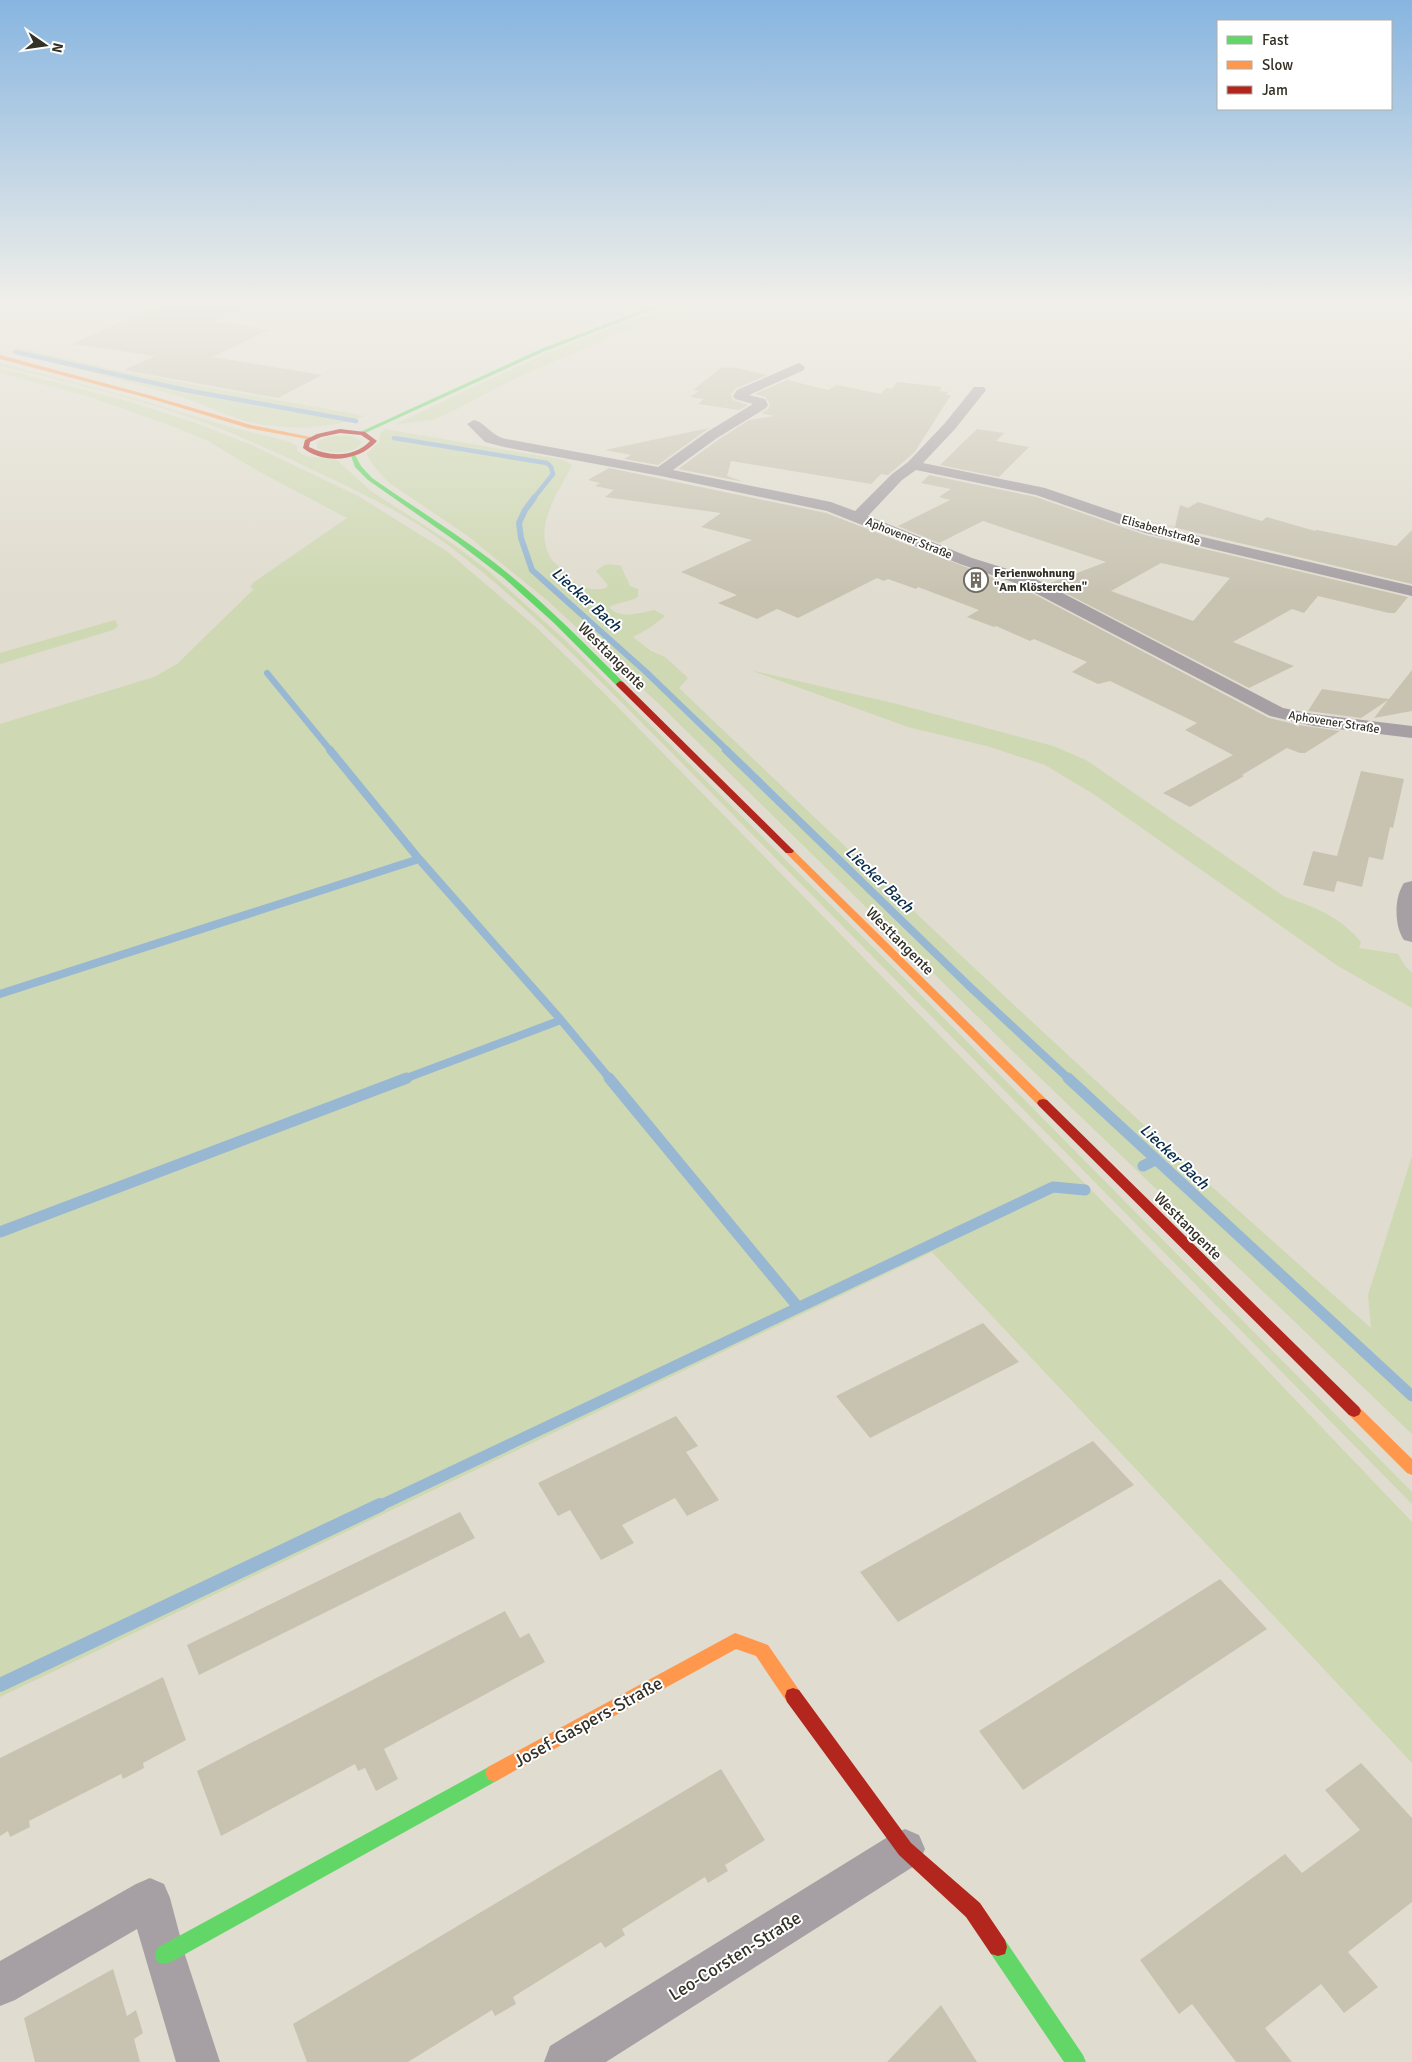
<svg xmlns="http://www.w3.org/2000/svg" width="1412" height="2062" viewBox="0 0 1412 2062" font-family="Signika,sans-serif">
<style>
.green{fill:#ced8b2}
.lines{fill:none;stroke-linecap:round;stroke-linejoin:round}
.stream-far4{stroke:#97b7d3;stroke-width:4.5}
.stream-far3{stroke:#97b7d3;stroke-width:6}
.stream-far2{stroke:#97b7d3;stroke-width:8}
.stream-far1{stroke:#97b7d3;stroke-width:11}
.stream{stroke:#97b7d3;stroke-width:14}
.building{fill:#c8c3b1;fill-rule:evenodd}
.street{fill:#a6a0a4;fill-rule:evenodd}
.fast{fill:#63d668;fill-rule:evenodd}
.slow{fill:#ff974d;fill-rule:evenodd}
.jam{fill:#b3261e;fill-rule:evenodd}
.labels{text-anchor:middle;stroke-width:4;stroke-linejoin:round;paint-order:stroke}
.far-street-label{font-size:12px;fill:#333026;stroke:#fff}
.far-poi-label{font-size:12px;font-weight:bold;fill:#333026;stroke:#fff;text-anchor:start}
.street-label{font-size:15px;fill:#333026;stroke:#fff}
.water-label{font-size:16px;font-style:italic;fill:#092c4b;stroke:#fff}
.near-street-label{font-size:18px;fill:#333026;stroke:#fff}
</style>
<rect width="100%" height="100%" fill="#e0dccf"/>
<path class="green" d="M 675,305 L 695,305 L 615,335 L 506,383 L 459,408 L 433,420 L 396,424 C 487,380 578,337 675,305 Z
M 20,348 L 120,371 L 365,416 L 337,424 L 302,428 L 265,425 L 244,421 L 182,397 L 136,384 L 11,352 Z
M 0,363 L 137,399 L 227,426 L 290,442 L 297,446 L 297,451 L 306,456 L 337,460 L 371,491 L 453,544 L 486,569 L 565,640 L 907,981 L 1412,1492 L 1412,1504 L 672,753 C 600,681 529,606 448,545 C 412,518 370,497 330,478 C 285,456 239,435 192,418 C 129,396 64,381 0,366 Z
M 0,368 L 127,401 L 193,422 L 252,445 L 358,496 L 448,552 L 537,628 L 603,692 L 1246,1348 L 1412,1522 L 1412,1763 L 932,1252 L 0,1697 L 0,724 L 154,677 L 177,664 L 254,589 L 250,587 L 254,582 L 347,518 L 258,471 L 208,441 L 174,427 L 87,396 L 0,373 Z
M 385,429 L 564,460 L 572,465 C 558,493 533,526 550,557 C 553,563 560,566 563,571 C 574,586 589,592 606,588 L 608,585 L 596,571 C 605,563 610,563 621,566 L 630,586 L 638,589 L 638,597 C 629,602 618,602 609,607 C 620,620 640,613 654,610 L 665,616 L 651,627 L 633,637 L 651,651 L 665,657 L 688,678 L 679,688 C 906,905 1134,1121 1371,1328 L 1368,1295 L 1412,1156 L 1412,1434 L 1031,1069 L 659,704 L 548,601 L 468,536 L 388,482 L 374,466 L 366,454 L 379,442 L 380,434 Z
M 331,436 L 352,436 L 362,442 C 355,455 328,454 317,448 L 317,442 Z
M 115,620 L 118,626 L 113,630 L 0,664 L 0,653 Z
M 750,670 L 897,704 L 1053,746 L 1086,760 L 1285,897 C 1317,908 1339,916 1361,942 L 1359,948 L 1398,954 L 1405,966 L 1412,973 L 1412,1008 L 1338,966 L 1092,793 L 1045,765 L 987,746 L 908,727 Z"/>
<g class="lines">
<path class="stream-far4" d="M 16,352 L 185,390 L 356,421
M 394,438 L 547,463 L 551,467 L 553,474 L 533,499"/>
<path class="stream-far3" d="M 534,498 L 525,510 L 519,523 L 521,538 L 532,570 L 646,672 L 728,751
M 267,673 L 331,751"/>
<path class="stream-far2" d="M 330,750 L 419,859
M 726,750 L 969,986 L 1069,1079
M 0,994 L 419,859 L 561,1020
M 404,1079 L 561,1020 L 610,1079"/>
<path class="stream-far1" d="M 609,1078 L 798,1307
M 1068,1078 L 1412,1396
M 1143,1166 L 1155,1160
M 0,1232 L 407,1078
M 377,1507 L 1053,1187 L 1085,1190"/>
<path class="stream" d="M 0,1685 L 380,1505"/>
</g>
<path class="building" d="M 158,305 L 251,305 L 215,321 L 269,330 L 212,357 L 322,375 L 278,398 L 124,370 L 155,356 L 72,344 Z
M 722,367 L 730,368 L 732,367 L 767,375 L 735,389 L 731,395 L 733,400 L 748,405 L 739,410 L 698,404 L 704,399 L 690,397 L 699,391 L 693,390 Z
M 787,380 L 828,390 L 837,385 L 881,394 L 886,388 L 892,389 L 897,382 L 942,387 L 939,391 L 948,392 L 946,395 L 951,395 L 914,453 L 888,475 L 881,474 L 871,484 L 731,461 L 727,476 L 744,482 L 678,469 L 718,440 L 749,420 L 774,416 L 761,413 L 768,409 L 770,404 L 765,397 L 755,394 Z
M 709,428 L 658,465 L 624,459 L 631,455 L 605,450 Z
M 977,429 L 1004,433 L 996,441 L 1029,447 L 999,477 L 940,465 Z
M 609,468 L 826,513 L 1028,591 L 1269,718 L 1294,724 L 1298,727 L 1299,725 L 1340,731 L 1305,753 L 1300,753 L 1287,748 L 1242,775 L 1244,776 L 1190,807 L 1163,793 L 1233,755 L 1185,730 L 1197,723 L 1110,681 L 1098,684 L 1072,672 L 1087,662 L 1034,639 L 1030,641 L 996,626 L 994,627 L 967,617 L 979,610 L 918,587 L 916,589 L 888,579 L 884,581 L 877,578 L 798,618 L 777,609 L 757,619 L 718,603 L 737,595 L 681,572 L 752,540 L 701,527 L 721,513 L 605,497 L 614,490 L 595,486 L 600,483 L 588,480 Z
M 929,475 L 1036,497 L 1145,535 L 1408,597 L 1395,613 L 1389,613 L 1318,596 L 1304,613 L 1292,609 L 1233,642 L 1294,666 L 1249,688 L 1048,584 L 1106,562 L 983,521 L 939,543 L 898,526 L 950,500 L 939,497 L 951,489 L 921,483 ZM 1161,563 L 1179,567 L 1230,578 L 1193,621 L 1111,591 Z
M 1198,502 L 1262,521 L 1267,517 L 1315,531 L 1317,530 L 1396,546 L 1412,530 L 1412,584 L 1143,520 L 1175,527 L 1180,505 L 1188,508 Z
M 1412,670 L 1412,711 L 1374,718 L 1388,700 L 1361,718 L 1308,711 L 1322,689 L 1389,699 Z
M 1361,771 L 1404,779 L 1393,828 L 1390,827 L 1383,860 L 1369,857 L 1362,887 L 1337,881 L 1334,892 L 1303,885 L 1313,851 L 1337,856 Z
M 983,1323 L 1019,1362 L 870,1438 L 836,1396 Z
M 676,1416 L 698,1446 L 686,1452 L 719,1500 L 687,1516 L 675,1498 L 622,1525 L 634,1543 L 601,1560 L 570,1510 L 558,1516 L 538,1483 Z
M 1093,1441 L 1134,1485 L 898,1622 L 860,1572 Z
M 460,1512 L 475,1538 L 199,1675 L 187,1645 Z
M 1220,1579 L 1267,1629 L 1023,1790 L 979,1731 Z
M 505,1611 L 520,1638 L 529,1633 L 545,1662 L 384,1749 L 398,1779 L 376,1791 L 365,1768 L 358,1771 L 355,1764 L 221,1836 L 197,1771 Z
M 163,1677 L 186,1740 L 143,1763 L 144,1768 L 123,1779 L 121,1774 L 29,1821 L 30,1827 L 10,1837 L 8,1831 L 0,1836 L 0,1758 Z
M 1361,1763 L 1412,1818 L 1412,1902 L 1348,1952 L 1378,1987 L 1344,2013 L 1321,1984 L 1265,2028 L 1292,2062 L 1236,2062 L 1192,2004 L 1179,2014 L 1140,1960 L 1285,1854 L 1302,1873 L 1360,1830 L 1325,1790 Z
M 721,1769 L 765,1840 L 725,1865 L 728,1871 L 708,1883 L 705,1877 L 622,1929 L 625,1935 L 605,1948 L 601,1942 L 513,1997 L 516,2004 L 495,2016 L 492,2010 L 408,2062 L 307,2062 L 293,2024 Z
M 113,1969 L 127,2016 L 136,2010 L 143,2033 L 134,2039 L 140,2062 L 35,2062 L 24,2018 Z
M 941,2005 L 977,2062 L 887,2062 Z"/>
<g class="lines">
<path class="street" d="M 799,363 L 805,367 L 804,370 L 749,395 L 765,399 L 768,405 L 766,408 L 717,438 L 673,470 L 831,502 L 855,511 L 892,474 L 908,462 L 945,423 L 974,387 L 984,387 L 986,390 L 955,429 L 923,463 L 1045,488 L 1156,526 L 1412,586 L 1412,596 L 1145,533 L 1036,495 L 916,470 L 902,480 L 868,516 L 972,558 L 1030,576 L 1283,708 L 1313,714 L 1412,726 L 1412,738 L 1313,726 L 1270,716 L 1018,584 L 960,564 L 827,511 L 661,476 L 504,447 L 485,442 L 467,424 L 474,420 C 486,423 490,435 506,439 L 658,467 L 707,432 L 753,404 L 735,399 L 733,396 L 737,390 Z
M 1412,881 L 1412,942 L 1404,940 C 1394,926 1394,897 1404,883 Z
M 905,1829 L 919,1835 L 925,1849 L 919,1863 L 606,2062 L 544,2062 L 550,2046 L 891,1835 Z
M 150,1878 L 164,1884 L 170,1898 L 185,1955 L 220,2062 L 176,2062 L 137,1929 L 15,2000 L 0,2006 L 0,1961 L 136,1884 Z"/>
<path class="fast" d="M 656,305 L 664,305 L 545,351 L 363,434 L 358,433 L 541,349 Z
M 350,453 L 354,453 L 361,466 L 372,478 C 412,506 453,531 491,560 C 539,597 581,640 623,682 L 623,686 L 617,686 L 554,623 L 504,578 L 457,542 L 368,480 L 355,467 Z
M 494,1764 L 500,1767 L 503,1773 L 500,1779 L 171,1962 L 164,1964 L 157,1962 L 155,1955 L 157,1948 Z
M 998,1938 L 1005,1940 L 1083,2055 L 1086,2062 L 1064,2062 L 991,1954 L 989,1947 L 991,1940 Z"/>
<path class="slow" d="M 0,355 L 152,396 L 251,425 L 315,438 L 312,440 L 248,428 L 148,398 L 0,359 Z
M 789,848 L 792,849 L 1047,1100 L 1049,1103 L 1047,1106 L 1039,1106 L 784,851 L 786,849 Z
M 1354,1405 L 1359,1407 L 1412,1459 L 1412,1475 L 1407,1473 L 1349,1415 L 1347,1411 L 1349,1407 Z
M 735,1633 L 768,1645 L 799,1690 L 801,1696 L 799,1702 L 793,1704 L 787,1702 L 756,1656 L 736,1649 L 500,1779 L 494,1782 L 488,1779 L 485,1773 L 488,1767 Z"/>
<path class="jam" d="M 340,429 L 365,432 L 377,441 C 360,461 324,465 303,448 L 305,440 L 317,434 ZM 340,433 L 361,435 L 370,441 C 354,458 329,457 309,447 L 310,442 L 321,437 Z
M 620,681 L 623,682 L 792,849 L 794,851 L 792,853 L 786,853 L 617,686 L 616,684 Z
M 1043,1099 L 1047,1100 L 1359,1407 L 1361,1411 L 1359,1415 L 1354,1417 L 1349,1415 L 1039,1106 L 1037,1103 L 1039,1100 Z
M 793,1688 L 799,1690 L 911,1843 L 980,1903 L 1005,1940 L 1007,1947 L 1005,1954 L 998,1956 L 991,1954 L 966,1917 L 899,1855 L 787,1702 L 785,1696 L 787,1690 Z"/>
</g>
<linearGradient id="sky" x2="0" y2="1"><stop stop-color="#87b5e0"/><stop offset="0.51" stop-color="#f1efe9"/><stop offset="1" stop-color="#f1efe9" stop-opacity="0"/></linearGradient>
<rect width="1412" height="594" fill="url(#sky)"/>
<defs>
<symbol id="building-ring" viewBox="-11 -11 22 22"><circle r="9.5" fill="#fff" stroke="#706c61" stroke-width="1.5"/><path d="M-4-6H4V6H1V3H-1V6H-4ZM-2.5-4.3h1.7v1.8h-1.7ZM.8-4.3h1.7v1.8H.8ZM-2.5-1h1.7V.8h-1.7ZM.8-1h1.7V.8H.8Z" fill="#706c61"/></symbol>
</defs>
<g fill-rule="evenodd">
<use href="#building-ring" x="962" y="566" width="28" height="28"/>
</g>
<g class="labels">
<g class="far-street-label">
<text transform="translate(1161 530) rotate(16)" y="4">Elisabethstraße</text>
<text transform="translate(909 538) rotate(22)" y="4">Aphovener Straße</text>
<text transform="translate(1334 722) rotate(9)" y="4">Aphovener Straße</text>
</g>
<g class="far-poi-label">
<text x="994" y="577">Ferienwohnung<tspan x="994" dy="14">"Am Klösterchen"</tspan></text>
</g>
<g class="street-label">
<text transform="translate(612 656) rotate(45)" y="5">Westtangente</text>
<text transform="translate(900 941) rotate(45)" y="5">Westtangente</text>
<text transform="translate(1188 1226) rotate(45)" y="5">Westtangente</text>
</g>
<g class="water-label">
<text transform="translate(587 599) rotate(42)" y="6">Liecker Bach</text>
<text transform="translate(880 879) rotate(44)" y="6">Liecker Bach</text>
<text transform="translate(1175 1156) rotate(43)" y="6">Liecker Bach</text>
</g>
<g class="near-street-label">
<text transform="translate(588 1722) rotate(-29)" y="6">Josef-Gaspers-Straße</text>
<text transform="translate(735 1956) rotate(-32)" y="6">Leo-Corsten-Straße</text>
</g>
</g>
<rect x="1217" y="20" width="175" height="90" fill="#ffffff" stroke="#adaca8"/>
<rect x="1227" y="36" width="25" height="8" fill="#63d668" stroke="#adaca8"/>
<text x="1262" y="45" font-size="15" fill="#333026">Fast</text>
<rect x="1227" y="61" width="25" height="8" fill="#ff974d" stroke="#adaca8"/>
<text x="1262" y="70" font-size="15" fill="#333026">Slow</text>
<rect x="1227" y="86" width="25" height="8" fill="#b3261e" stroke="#adaca8"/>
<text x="1262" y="95" font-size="15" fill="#333026">Jam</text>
<g transform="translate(45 45) rotate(103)" stroke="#ffffff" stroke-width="4" paint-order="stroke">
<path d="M0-4L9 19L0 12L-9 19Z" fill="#333026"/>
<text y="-8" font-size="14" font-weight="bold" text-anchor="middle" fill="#333026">N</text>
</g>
</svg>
